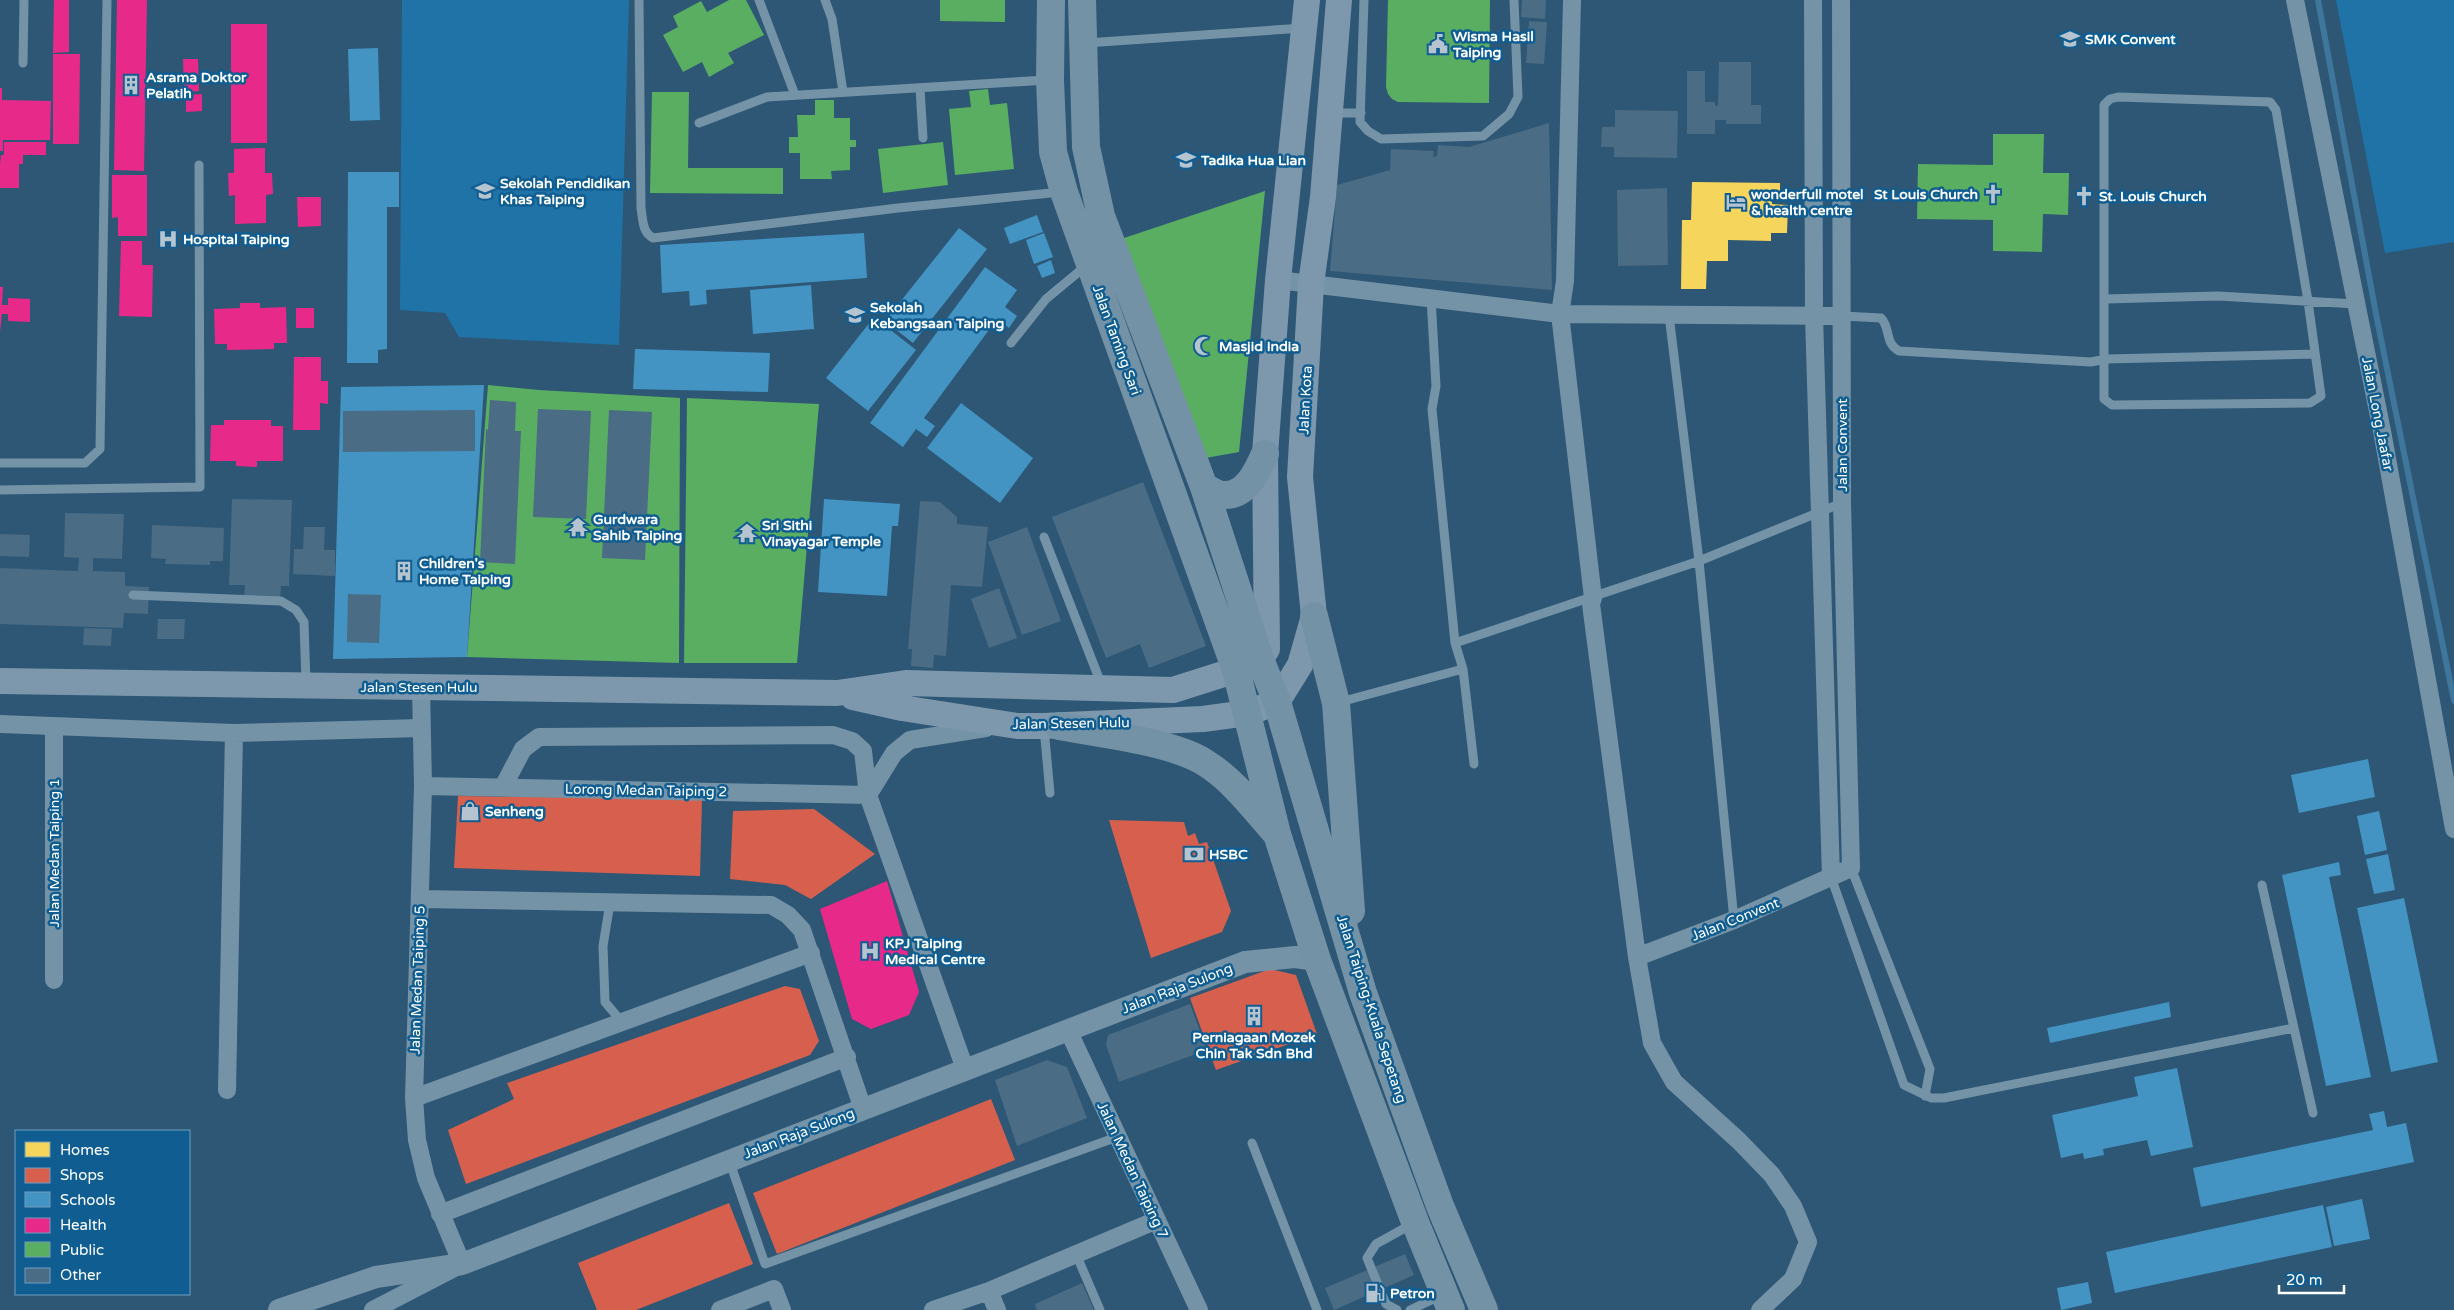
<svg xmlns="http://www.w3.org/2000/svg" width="2454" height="1310" viewBox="0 0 2454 1310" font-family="'Varela Round',sans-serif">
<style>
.pitch{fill:#2073a7}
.homes{fill:#f6d55c}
.shops{fill:#d6604d}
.schools{fill:#4393c3}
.health{fill:#e7298a}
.public{fill:#5aae61}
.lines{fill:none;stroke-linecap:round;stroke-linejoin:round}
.stream{stroke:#3f769b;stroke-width:6}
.building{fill:#4a6c84}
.service{stroke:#7593a7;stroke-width:9}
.minor{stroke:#7593a7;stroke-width:18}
.tertiary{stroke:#7593a7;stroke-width:22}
.secondary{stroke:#7d98ac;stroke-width:26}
.primary{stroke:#7492a6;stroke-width:28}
.labels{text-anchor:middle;stroke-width:5;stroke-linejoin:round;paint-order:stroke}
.poi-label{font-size:14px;font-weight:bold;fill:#fff;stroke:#105d92;text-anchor:start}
.street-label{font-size:14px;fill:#fff;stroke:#105d92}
</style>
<rect width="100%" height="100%" fill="#2d5775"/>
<path class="pitch" d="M 402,0 L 629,0 L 619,345 L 459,337 L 445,313 L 400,310 Z
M 2336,0 L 2454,0 L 2454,242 L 2385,253 Z"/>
<path class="homes" d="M 1692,182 L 1780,183 L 1780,198 L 1772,198 L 1772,204 L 1788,205 L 1787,233 L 1771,233 L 1771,241 L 1728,240 L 1728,261 L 1707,261 L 1706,289 L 1681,289 L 1682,220 L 1691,220 Z"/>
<path class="shops" d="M 458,796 L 702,799 L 700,876 L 454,868 Z
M 814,809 L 875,854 L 811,899 L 785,885 L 730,879 L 733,811 Z
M 1109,820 L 1184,822 L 1188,836 L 1195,833 L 1199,844 L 1207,842 L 1231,911 L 1222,932 L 1151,958 Z
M 1270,969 L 1296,975 L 1317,1034 L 1216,1070 L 1190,998 Z
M 785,986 L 800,989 L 819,1041 L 810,1055 L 466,1184 L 448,1130 L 514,1099 L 507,1083 Z
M 991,1099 L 1015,1160 L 777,1254 L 753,1193 Z
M 729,1203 L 753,1264 L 636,1310 L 597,1310 L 578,1263 Z"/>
<path class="schools" d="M 378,48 L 380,120 L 350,121 L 348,49 Z
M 348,172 L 399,172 L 399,207 L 387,207 L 387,349 L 378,350 L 378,363 L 347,363 Z
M 1037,215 L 1043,232 L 1010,244 L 1004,228 Z
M 959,228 L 987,249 L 913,343 L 885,321 Z
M 864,233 L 867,278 L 706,290 L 707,304 L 690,306 L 689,291 L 662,293 L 660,245 Z
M 1044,233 L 1053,257 L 1034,264 L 1026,240 Z
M 1051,260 L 1055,273 L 1042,278 L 1037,266 Z
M 985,267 L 1017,290 L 1005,307 L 1017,316 L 1009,328 L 997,319 L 924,418 L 935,426 L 927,437 L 916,429 L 903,447 L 870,423 Z
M 811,285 L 814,329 L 753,334 L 750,290 Z
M 874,317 L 916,350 L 868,411 L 826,378 Z
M 635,349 L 770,353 L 768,392 L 633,389 Z
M 484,385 L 467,657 L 333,659 L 341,387 Z
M 961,403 L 1033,458 L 1000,503 L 927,448 Z
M 824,499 L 900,504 L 898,526 L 892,526 L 887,596 L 818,592 Z
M 2368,759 L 2375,797 L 2299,813 L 2291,775 Z
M 2379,811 L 2387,850 L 2365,855 L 2357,816 Z
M 2388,854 L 2395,890 L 2374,894 L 2366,859 Z
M 2339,862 L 2341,875 L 2329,877 L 2371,1077 L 2326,1086 L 2282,875 Z
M 2404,898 L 2438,1062 L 2391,1072 L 2357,908 Z
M 2169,1002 L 2171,1017 L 2050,1043 L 2047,1028 Z
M 2177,1068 L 2193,1147 L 2151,1156 L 2147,1140 L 2103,1149 L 2104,1155 L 2084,1159 L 2083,1153 L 2061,1158 L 2052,1115 L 2138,1096 L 2134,1077 Z
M 2384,1111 L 2387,1127 L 2406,1123 L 2414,1162 L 2201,1207 L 2193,1168 L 2373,1130 L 2369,1114 Z
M 2362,1199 L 2370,1239 L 2334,1246 L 2326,1207 Z
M 2323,1205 L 2332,1247 L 2115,1293 L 2106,1252 Z
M 2088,1282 L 2092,1303 L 2061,1310 L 2057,1288 Z"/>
<path class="health" d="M 54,0 L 69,0 L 69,52 L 53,53 Z
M 117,0 L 147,0 L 144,171 L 114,170 Z
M 231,24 L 267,24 L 267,143 L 231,143 Z
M 53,54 L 80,54 L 79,144 L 53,144 Z
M 183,59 L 198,59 L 199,91 L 184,92 Z
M 0,88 L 2,88 L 2,100 L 51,101 L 50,140 L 3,140 L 3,151 L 0,151 Z
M 202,94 L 202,111 L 186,112 L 186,95 Z
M 4,142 L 46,142 L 46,155 L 23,155 L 23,164 L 19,164 L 19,188 L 0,188 L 0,164 L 1,155 L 4,155 Z
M 265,148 L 265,173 L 272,173 L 273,194 L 266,195 L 266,223 L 235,224 L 235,195 L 229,196 L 228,173 L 234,173 L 234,149 Z
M 112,175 L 147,175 L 147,236 L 118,236 L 118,217 L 112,218 Z
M 297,197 L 321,197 L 321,226 L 298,227 Z
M 121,241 L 142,241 L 142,265 L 153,265 L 152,317 L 119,316 Z
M 0,287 L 3,287 L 2,305 L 8,305 L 8,298 L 30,299 L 30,322 L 8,321 L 8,314 L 2,314 L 0,332 Z
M 240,303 L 260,303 L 260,308 L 286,307 L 287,343 L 274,343 L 274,349 L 227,350 L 227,344 L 215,344 L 214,309 L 240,308 Z
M 296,308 L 314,308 L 314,328 L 296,328 Z
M 294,357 L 321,357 L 321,381 L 328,381 L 328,404 L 320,403 L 320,430 L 293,430 Z
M 224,420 L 271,420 L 271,426 L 283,426 L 283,461 L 257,461 L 257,467 L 236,466 L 236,461 L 210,461 L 211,425 L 224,425 Z
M 887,881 L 919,992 L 909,1015 L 871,1029 L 852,1019 L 820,909 Z"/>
<path class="public" d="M 729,0 L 746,0 L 764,35 L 728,53 L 734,63 L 709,77 L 702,62 L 683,72 L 663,35 L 678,27 L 673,16 L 701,1 L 707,12 Z
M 940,0 L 1005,0 L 1005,22 L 940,21 Z
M 1388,0 L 1490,0 L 1489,103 L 1398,102 L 1392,99 L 1388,94 L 1386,87 Z
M 988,89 L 990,105 L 1007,103 L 1014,169 L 955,175 L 949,109 L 971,107 L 969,91 Z
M 652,92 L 689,92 L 688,168 L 783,168 L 783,194 L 650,193 Z
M 815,100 L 834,100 L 834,118 L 850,118 L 850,140 L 856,140 L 856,147 L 850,147 L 850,170 L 831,171 L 832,179 L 800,179 L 800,153 L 789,153 L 789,137 L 798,137 L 797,115 L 815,115 Z
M 1993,134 L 2044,134 L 2043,173 L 2069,173 L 2068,215 L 2043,214 L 2042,252 L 1993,251 L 1993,220 L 1917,219 L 1918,164 L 1993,165 Z
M 943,142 L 948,185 L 883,193 L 878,149 Z
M 1265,191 L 1239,452 L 1200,459 L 1118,240 Z
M 488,385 L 539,390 L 680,398 L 679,663 L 467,657 Z
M 687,398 L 819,404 L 797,663 L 684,663 Z"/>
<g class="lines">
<path class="stream" d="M 2318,0 L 2376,314 L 2454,701"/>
</g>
<path class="building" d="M 1522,0 L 1546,0 L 1545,19 L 1521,17 Z
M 1529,21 L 1547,22 L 1544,64 L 1526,63 Z
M 1719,62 L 1751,62 L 1751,105 L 1761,105 L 1761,124 L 1726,124 L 1726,120 L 1715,120 L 1715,134 L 1687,134 L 1687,71 L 1705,71 L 1705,102 L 1715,102 L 1715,106 L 1718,105 Z
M 1615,110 L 1678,111 L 1677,158 L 1614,157 L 1614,147 L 1601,147 L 1602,127 L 1615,127 Z
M 1549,123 L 1552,290 L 1330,271 L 1337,185 L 1390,170 L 1391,149 L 1434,151 L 1433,157 L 1437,156 L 1438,145 L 1469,147 Z
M 1667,188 L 1668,265 L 1618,266 L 1617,190 Z
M 490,400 L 516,402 L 515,431 L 521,431 L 515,564 L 480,562 L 486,429 L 488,430 Z
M 538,409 L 591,411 L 586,519 L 533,517 Z
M 475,410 L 475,451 L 343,452 L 343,411 Z
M 609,410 L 652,412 L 645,560 L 602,558 Z
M 1143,482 L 1206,646 L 1149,668 L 1140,644 L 1106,658 L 1052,517 Z
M 232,499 L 292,500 L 289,586 L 281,586 L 280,600 L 244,599 L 245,585 L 229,585 Z
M 920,501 L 940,502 L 957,517 L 957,524 L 988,527 L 982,587 L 951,585 L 946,656 L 934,655 L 933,668 L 911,666 L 912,649 L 908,649 Z
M 65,513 L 124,514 L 122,559 L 93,558 L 93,571 L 125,572 L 125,586 L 149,587 L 148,614 L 124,613 L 123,628 L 0,624 L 0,568 L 78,571 L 79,558 L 64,557 Z
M 152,525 L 224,528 L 223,561 L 210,561 L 210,565 L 165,564 L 166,559 L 151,558 Z
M 304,527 L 325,527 L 324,550 L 335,550 L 335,576 L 293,574 L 294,549 L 303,549 Z
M 1027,527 L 1061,621 L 1022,635 L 988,542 Z
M 0,534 L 30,535 L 29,557 L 0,556 Z
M 999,588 L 1017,638 L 989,648 L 971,599 Z
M 348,594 L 381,595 L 379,643 L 347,642 Z
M 158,619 L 185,619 L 184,639 L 157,639 Z
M 84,628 L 112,629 L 111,646 L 83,645 Z
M 1190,1004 L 1207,1050 L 1119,1082 L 1106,1045 L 1108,1035 Z
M 1047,1060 L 1067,1067 L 1087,1118 L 1017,1146 L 995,1080 Z
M 1405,1254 L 1414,1275 L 1334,1310 L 1325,1288 Z
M 1082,1283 L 1094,1310 L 1037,1310 L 1035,1304 Z"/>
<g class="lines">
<path class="service" d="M 639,0 L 641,208 C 643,220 642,232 653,238 L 898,208 L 1061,192
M 759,0 L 795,95
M 825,0 L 832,19 L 843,92
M 1364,0 L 1360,122 L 1368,131 L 1381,139 L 1483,136 L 1509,114 L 1518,97 L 1514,0
M 1086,43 L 1303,28
M 23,63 L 24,0
M 920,88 L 923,138
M 2118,97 L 2270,102 L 2276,110 L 2308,301 L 2321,396 L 2310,403 L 2112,405 L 2104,399 L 2104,105 L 2110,99 Z
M 1331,113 L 1361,113
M 699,123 L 767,97 L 1047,80
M 1431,298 L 1436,386 L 1432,409 L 1455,643 L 1463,669 L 1474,764
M 2105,299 L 2218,296 L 2356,304
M 1669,315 L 1699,561 L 1734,920
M 1843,316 L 1881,318 C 1891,328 1884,343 1899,351 L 2091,362 L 2106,359 L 2315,354
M 1011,343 L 1046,299 L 1087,265
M 0,463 L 85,463 L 100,449 L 107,0
M 0,490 L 200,487 L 199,165
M 1044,537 L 1102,686
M 133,595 L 281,601 L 296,610 L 304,622 L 306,684
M 1455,643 L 1699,561 L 1842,503
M 1340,702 L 1463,669
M 1044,728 L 1050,793
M 1851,868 L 1930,1069 L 1925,1096
M 1831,877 L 1904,1085 L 1931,1098 L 1944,1098 L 2294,1028
M 2262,885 L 2313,1113
M 610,903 L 603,946 L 605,1002 L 621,1021
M 1252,1143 L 1317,1310
M 729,1160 L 765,1264 L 1117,1137
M 1076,1254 L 1100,1310
M 1397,1310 L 1386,1304 L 1367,1258 L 1376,1244 L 1414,1223
M 1410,1310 L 1442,1295"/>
<path class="minor" d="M 1572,0 L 1565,281 L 1560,314 L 1593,598 L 1591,604 L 1637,957 L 1652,1043 L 1674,1082 L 1739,1141 L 1772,1175 L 1793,1206 L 1808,1242 L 1793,1279 L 1760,1310
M 1813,0 L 1814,316 L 1831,877
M 2295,0 L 2382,431 L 2454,829
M 1278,280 L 1560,314 L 1843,316
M 0,724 L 234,733 L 421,728
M 423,786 L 868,795 L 863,751 L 852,741 L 833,735 L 539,737 L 523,749 L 503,787
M 420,899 L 771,905 L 788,915 L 802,930 L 863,1109
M 1637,957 L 1734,920 L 1851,868 L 1842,503 L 1841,0
M 54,980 L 54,726
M 1068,1030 L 1199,1310
M 965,1069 L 868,795 L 894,753 L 910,740 L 986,728
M 227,1090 L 234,733
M 414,1098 L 811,953
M 440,1214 L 847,1057
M 989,1291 L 997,1310
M 373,1310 L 462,1264 L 426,1178 L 417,1140 L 414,1098 L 423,786 L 421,687
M 720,1310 L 774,1289 L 782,1310
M 933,1310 L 989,1291 L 1157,1220"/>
<path class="tertiary" d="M 279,1310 L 376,1277 L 462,1264 L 1245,962 L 1295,957 L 1317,960"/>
<path class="secondary" d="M 0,681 L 837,693 L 906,683 L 1173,690 L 1236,670 L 1260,659 L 1267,649 L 1265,454 L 1278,280 L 1307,0
M 853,697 L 902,708 L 1017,726 L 1043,726 L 1203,719 L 1247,713 L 1277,702 L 1300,665 L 1314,616 L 1300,477 L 1311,284 L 1323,197 L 1339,0"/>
<path class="primary" d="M 1051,0 L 1050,80 L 1053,152 L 1064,192 L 1236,670 L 1277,834 L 1317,960 L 1415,1222 L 1451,1310
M 1082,0 L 1086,147 L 1101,216 L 1204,487 L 1260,659 L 1277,702 L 1363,993 L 1440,1206 L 1484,1310
M 1204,487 C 1209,489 1216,494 1222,495 C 1246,497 1257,472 1265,454
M 1314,616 L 1336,703 L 1351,911
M 1059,726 C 1098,733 1172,742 1204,762 C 1232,779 1252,806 1274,831"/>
</g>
<defs>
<symbol id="school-bare" viewBox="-9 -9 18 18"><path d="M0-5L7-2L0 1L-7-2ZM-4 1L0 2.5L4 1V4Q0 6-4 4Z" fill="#b6c4cf" stroke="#105d92" stroke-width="2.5" paint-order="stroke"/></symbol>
<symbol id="civic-bare" viewBox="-9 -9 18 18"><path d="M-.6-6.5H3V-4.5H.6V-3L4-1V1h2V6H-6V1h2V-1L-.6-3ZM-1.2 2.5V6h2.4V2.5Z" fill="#b6c4cf" stroke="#105d92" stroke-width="2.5" paint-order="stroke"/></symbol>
<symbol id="building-bare" viewBox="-9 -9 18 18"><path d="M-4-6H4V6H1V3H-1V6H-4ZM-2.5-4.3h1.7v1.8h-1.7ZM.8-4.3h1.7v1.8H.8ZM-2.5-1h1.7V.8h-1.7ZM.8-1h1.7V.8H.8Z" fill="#b6c4cf" stroke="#105d92" stroke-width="2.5" paint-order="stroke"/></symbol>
<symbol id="church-bare" viewBox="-9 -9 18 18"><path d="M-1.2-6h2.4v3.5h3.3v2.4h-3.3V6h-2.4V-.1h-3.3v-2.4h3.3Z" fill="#b6c4cf" stroke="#105d92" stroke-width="2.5" paint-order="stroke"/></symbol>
<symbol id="hotel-bare" viewBox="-9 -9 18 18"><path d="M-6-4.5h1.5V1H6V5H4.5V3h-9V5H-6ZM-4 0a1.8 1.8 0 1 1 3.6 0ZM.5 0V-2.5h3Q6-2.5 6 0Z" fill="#b6c4cf" stroke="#105d92" stroke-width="2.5" paint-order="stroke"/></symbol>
<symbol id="hospital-bare" viewBox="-9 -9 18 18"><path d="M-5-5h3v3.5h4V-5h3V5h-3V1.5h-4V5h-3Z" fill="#b6c4cf" stroke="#105d92" stroke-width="2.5" paint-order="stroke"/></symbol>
<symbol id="mosque-bare" viewBox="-9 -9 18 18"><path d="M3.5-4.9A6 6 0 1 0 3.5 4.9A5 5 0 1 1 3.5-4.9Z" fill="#b6c4cf" stroke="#105d92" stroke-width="2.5" paint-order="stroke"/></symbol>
<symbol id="temple-bare" viewBox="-9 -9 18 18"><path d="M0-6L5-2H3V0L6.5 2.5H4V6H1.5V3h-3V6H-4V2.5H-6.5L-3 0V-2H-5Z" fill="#b6c4cf" stroke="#105d92" stroke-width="2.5" paint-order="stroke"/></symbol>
<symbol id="shop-bare" viewBox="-9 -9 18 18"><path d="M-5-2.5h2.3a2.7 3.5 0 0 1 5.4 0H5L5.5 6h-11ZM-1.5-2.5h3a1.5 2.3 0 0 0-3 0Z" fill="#b6c4cf" stroke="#105d92" stroke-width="2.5" paint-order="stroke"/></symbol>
<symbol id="bank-bare" viewBox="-9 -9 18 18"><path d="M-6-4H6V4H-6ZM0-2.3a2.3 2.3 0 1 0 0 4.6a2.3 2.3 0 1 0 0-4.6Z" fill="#b6c4cf" stroke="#105d92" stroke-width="2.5" paint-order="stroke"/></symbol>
<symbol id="fuel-bare" viewBox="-9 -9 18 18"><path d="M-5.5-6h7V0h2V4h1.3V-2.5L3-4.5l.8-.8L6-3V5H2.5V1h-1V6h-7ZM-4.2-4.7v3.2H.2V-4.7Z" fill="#b6c4cf" stroke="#105d92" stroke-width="2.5" paint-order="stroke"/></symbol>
</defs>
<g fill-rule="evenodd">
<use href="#school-bare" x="2056" y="25" width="28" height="28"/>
<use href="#civic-bare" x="1424" y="30" width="28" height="28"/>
<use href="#building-bare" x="117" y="71" width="28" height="28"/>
<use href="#school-bare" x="1172" y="146" width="28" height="28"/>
<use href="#school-bare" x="471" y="177" width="28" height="28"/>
<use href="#church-bare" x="1979" y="180" width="28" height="28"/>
<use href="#church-bare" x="2070" y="182" width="28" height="28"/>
<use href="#hotel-bare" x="1722" y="188" width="28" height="28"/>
<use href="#hospital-bare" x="154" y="225" width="28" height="28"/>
<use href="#school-bare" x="841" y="301" width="28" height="28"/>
<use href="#mosque-bare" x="1190" y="332" width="28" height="28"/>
<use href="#temple-bare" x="564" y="513" width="28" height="28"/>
<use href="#temple-bare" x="733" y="519" width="28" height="28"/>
<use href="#building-bare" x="390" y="557" width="28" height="28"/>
<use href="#shop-bare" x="456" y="797" width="28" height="28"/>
<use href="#bank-bare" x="1180" y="840" width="28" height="28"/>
<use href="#hospital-bare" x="856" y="937" width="28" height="28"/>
<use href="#building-bare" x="1240" y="1002" width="28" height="28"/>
<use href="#fuel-bare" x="1361" y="1279" width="28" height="28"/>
</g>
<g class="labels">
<g class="poi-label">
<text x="1453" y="41">Wisma Hasil<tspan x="1453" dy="16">Taiping</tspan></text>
<text x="2085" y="44">SMK Convent</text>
<text x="146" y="82">Asrama Doktor<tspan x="146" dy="16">Pelatih</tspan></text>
<text x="1201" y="165">Tadika Hua Lian</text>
<text x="500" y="188">Sekolah Pendidikan<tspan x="500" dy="16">Khas Taiping</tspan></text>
<text x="1751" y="199">wonderfull motel<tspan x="1751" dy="16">&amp; health centre</tspan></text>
<text x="1978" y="199" text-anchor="end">St Louis Church</text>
<text x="2099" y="201">St. Louis Church</text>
<text x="183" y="244">Hospital Taiping</text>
<text x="870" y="312">Sekolah<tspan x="870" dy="16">Kebangsaan Taiping</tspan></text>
<text x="1219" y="351">Masjid India</text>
<text x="593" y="524">Gurdwara<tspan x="593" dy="16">Sahib Taiping</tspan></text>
<text x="762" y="530">Sri Sithi<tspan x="762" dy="16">Vinayagar Temple</tspan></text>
<text x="419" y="568">Children's<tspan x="419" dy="16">Home Taiping</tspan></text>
<text x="485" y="816">Senheng</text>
<text x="1209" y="859">HSBC</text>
<text x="885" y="948">KPJ Taiping<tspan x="885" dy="16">Medical Centre</tspan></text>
<text x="1254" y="1042" text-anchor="middle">Perniagaan Mozek<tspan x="1254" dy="16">Chin Tak Sdn Bhd</tspan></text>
<text x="1390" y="1298">Petron</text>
</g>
<g class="street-label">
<text transform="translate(1117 340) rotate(70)" y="5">Jalan Taming Sari</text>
<text transform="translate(1305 400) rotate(-87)" y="5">Jalan Kota</text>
<text transform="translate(2378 414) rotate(79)" y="5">Jalan Long Jaafar</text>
<text transform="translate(1842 445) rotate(-90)" y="5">Jalan Convent</text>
<text x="419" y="692">Jalan Stesen Hulu</text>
<text transform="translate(1071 723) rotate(-1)" y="5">Jalan Stesen Hulu</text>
<text transform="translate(646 790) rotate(1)" y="5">Lorong Medan Taiping 2</text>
<text transform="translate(54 853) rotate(-90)" y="5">Jalan Medan Taiping 1</text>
<text transform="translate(1735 919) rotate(-22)" y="5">Jalan Convent</text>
<text transform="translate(417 980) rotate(-88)" y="5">Jalan Medan Taiping 5</text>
<text transform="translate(1177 988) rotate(-21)" y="5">Jalan Raja Sulong</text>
<text transform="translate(1372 1009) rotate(72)" y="5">Jalan Taiping-Kuala Sepetang</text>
<text transform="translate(799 1133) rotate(-21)" y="5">Jalan Raja Sulong</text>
<text transform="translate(1133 1170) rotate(65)" y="5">Jalan Medan Taiping 7</text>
</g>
</g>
<rect x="15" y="1130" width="175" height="165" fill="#105d92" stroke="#709ebe"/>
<rect x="25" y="1142" width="25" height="15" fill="#f6d55c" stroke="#709ebe"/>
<text x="60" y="1155" font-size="15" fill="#ffffff">Homes</text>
<rect x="25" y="1168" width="25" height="15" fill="#d6604d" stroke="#709ebe"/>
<text x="60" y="1180" font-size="15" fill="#ffffff">Shops</text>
<rect x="25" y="1192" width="25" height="15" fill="#4393c3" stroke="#709ebe"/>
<text x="60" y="1205" font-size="15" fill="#ffffff">Schools</text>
<rect x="25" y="1218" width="25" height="15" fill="#e7298a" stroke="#709ebe"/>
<text x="60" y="1230" font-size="15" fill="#ffffff">Health</text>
<rect x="25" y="1242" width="25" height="15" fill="#5aae61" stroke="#709ebe"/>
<text x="60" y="1255" font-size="15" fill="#ffffff">Public</text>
<rect x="25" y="1268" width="25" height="15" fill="#4a6c84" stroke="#709ebe"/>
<text x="60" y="1280" font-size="15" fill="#ffffff">Other</text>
<path d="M2279 1285v8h65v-8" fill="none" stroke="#ffffff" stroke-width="2.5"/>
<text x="2286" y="1285" font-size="15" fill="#ffffff" stroke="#105d92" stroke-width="4" paint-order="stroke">20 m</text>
</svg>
